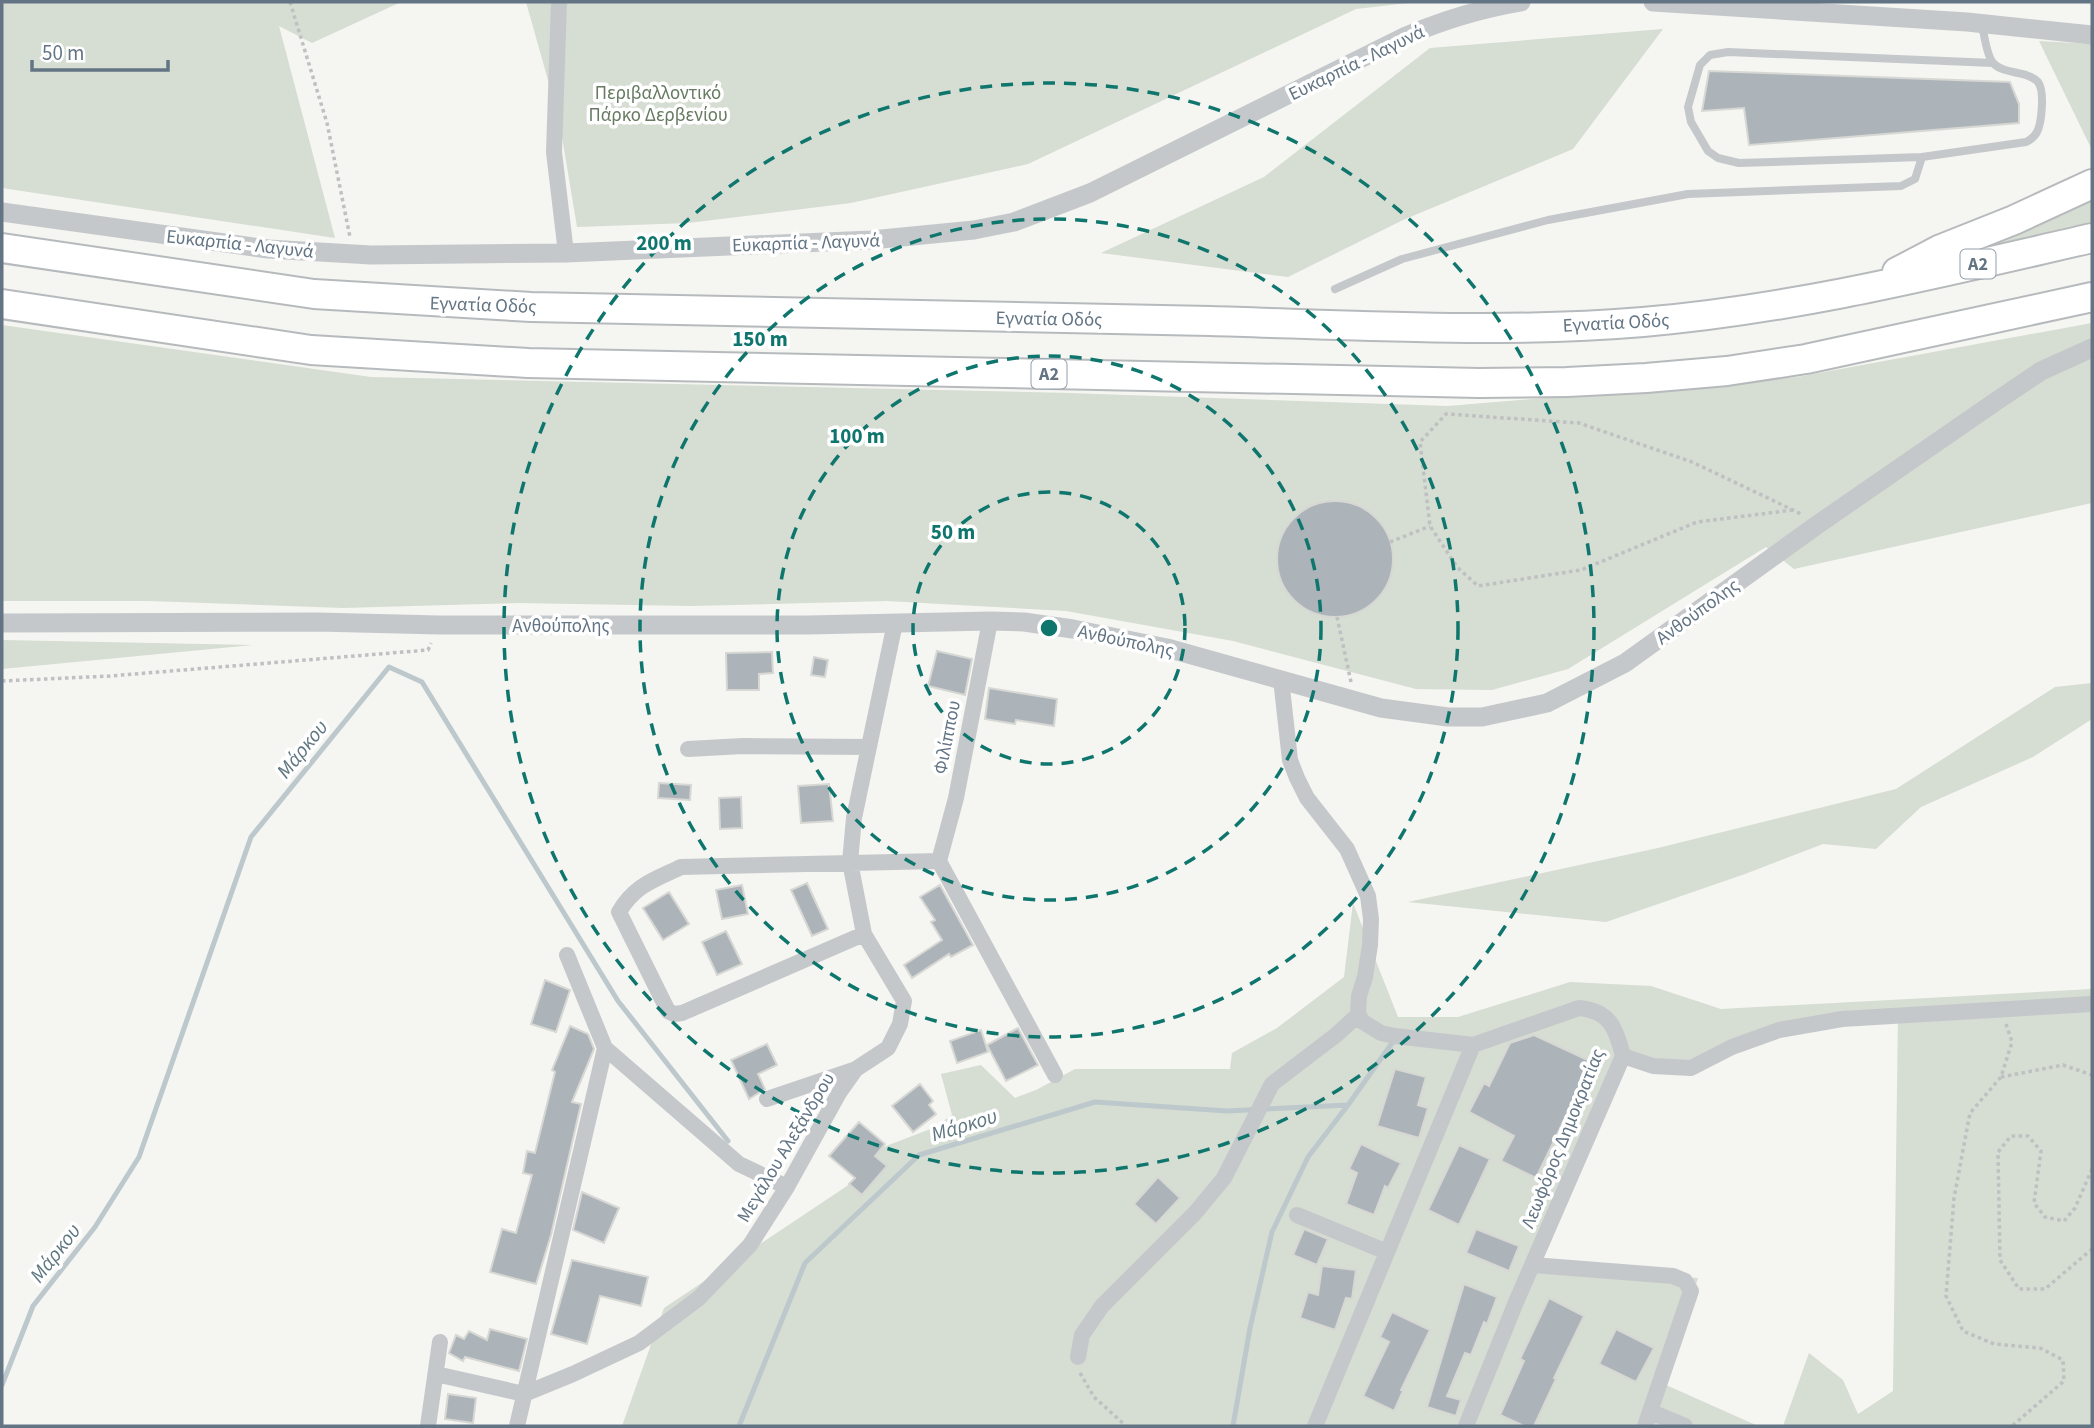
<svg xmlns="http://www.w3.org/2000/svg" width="2094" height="1428" viewBox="0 0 2094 1428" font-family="'Source Sans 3',sans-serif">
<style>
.green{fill:#d6ddd2}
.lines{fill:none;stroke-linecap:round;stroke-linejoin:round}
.stream{stroke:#bcc8cc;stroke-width:5}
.building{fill:#acb4b9;stroke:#d7d7d4;stroke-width:2}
.motorway-casing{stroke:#b7babd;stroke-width:32}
.path{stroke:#bec0c2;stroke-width:3.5;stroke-dasharray:3.5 3.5;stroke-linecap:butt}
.service{stroke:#c5c8cb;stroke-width:8}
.minor{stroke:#c5c8cb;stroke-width:16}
.tertiary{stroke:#c5c8cb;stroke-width:19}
.motorway{stroke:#fff;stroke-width:28}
.ring{fill:none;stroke:#0f766e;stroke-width:3.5;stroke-dasharray:12 9}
.labels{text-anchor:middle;stroke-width:7;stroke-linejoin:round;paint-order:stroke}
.shield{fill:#fff;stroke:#929ea9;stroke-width:2}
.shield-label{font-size:18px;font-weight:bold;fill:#637584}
.street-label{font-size:19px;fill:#637584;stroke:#fff}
.park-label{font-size:19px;fill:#677b62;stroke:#fff}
.water-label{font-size:21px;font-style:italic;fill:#5f7781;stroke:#fff}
.centre{fill:#0f766e;stroke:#fff;stroke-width:3.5}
.ring-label{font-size:21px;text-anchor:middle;font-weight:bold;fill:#0f766e;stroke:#fff;stroke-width:7;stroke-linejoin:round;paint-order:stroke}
</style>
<rect width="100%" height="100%" fill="#f5f5f1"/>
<path class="green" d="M 2,2 L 401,2 L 312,43 L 279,26 L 335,238 L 2,188 Z
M 526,2 L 1417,2 L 1356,9 L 1028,164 L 851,203 L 688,223 L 577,227 L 559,119 Z
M 1663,29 L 1573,149 L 1403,220 L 1288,277 L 1101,253 L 1264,177 L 1430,48 Z
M 2039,41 L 2092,44 L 2092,150 Z
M 2092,195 L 2092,223 L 1993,245 Z
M 2092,323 L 2092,503 L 1794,569 L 1766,547 L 1568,669 L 1492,690 L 1416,689 L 1233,641 L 1066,611 L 887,601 L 691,606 L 520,603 L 343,608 L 149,601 L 2,601 L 2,325 L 371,377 L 1069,393 L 1448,406 L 1797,377 Z
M 2,640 L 253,645 L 2,669 Z
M 2092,683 L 2092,719 L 2033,757 L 1921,807 L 1876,849 L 1823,844 L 1745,874 L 1606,922 L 1408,902 L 1658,848 L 1896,789 L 2055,687 Z
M 1353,903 L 1398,1017 L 1458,1017 L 1570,982 L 1651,986 L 1721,1009 L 2092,989 L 2092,1426 L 1783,1426 L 1809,1353 L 1843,1380 L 1858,1414 L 1893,1391 L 1898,1015 L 1779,1030 L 1691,1068 L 1623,1056 L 1534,1265 L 1698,1278 L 1666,1385 L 1758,1426 L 622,1426 L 664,1308 L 847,1186 L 881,1148 L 933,1128 L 952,1115 L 941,1074 L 981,1065 L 1015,1098 L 1036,1090 L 1075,1069 L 1230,1069 L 1232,1053 L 1277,1028 L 1344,977 Z"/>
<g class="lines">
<path class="stream" d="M 2,1385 L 33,1306 L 95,1227 L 139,1157 L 251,837 L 389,667 L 422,682 L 618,1001 L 728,1141
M 739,1426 L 805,1263 L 919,1155 L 1095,1102 L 1227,1111 L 1348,1105 L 1392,1043
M 1233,1426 L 1250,1328 L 1272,1232 L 1308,1157 L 1348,1105"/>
</g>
<path class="building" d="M 1709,71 L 2010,82 L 2019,104 L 2019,123 L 1749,145 L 1744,108 L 1702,111 Z
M1277 559a58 58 0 1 1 116 0a58 58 0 1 1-116 0Z
M 937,651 L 972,659 L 965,695 L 928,686 Z
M 772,652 L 773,673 L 759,674 L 759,690 L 727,690 L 726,653 Z
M 814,657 L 828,660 L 825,677 L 811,675 Z
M 989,688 L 1057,699 L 1054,726 L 1016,720 L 1015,724 L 985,719 Z
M 659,783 L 691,785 L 690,800 L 658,798 Z
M 829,784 L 833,821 L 801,823 L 798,786 Z
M 741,797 L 742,828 L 720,829 L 719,798 Z
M 807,883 L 828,929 L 812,936 L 791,890 Z
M 742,885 L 748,914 L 722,919 L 716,890 Z
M 940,885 L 973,945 L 951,957 L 949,954 L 912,978 L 904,965 L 942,940 L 931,922 L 935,920 L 920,897 Z
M 669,892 L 689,924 L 663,940 L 643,908 Z
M 726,931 L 742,964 L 717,975 L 702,942 Z
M 545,980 L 570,990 L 556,1032 L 531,1024 Z
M 570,1026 L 588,1034 L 594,1049 L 572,1102 L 581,1104 L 551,1235 L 536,1284 L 490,1272 L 502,1229 L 516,1233 L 532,1175 L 523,1173 L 527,1151 L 535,1153 L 555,1072 L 552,1070 Z
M 1018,1028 L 1038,1065 L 1006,1081 L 987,1045 Z
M 981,1030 L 988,1052 L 957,1063 L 950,1041 Z
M 1534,1035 L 1592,1062 L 1577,1092 L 1588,1097 L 1574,1125 L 1564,1120 L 1536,1178 L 1501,1161 L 1514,1136 L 1469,1112 L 1484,1083 L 1489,1086 L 1510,1043 Z
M 767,1044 L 777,1065 L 758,1074 L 765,1089 L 749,1099 L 731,1060 Z
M 1395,1069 L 1426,1077 L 1418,1105 L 1428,1108 L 1419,1138 L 1377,1126 Z
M 920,1084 L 933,1101 L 929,1105 L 936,1114 L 913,1132 L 892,1106 Z
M 859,1122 L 885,1144 L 875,1156 L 887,1166 L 862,1195 L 849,1184 L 855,1178 L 829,1156 Z
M 1361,1144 L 1401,1163 L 1388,1188 L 1385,1186 L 1374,1215 L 1346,1204 L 1357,1173 L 1349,1169 Z
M 1459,1145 L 1490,1159 L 1459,1225 L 1428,1210 Z
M 1158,1177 L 1180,1198 L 1156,1224 L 1134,1204 Z
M 582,1192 L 619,1208 L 604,1243 L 573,1230 Z
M 1304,1229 L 1328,1239 L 1317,1265 L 1293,1255 Z
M 1476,1229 L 1519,1246 L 1509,1271 L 1466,1253 Z
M 572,1260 L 648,1277 L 641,1306 L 600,1296 L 587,1344 L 551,1334 Z
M 1322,1266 L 1356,1270 L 1352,1299 L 1346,1298 L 1335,1330 L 1300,1318 L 1308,1292 L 1318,1295 Z
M 1464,1284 L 1497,1297 L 1487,1324 L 1484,1322 L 1471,1355 L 1465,1353 L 1447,1396 L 1461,1400 L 1456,1416 L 1427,1407 Z
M 1549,1298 L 1584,1316 L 1554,1378 L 1556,1379 L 1534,1426 L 1524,1426 L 1500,1415 L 1524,1361 L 1520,1359 Z
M 1392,1312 L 1430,1330 L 1401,1390 L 1403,1391 L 1394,1411 L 1363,1396 L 1389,1342 L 1380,1337 Z
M 490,1329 L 527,1339 L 519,1371 L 465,1357 L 463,1361 L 449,1353 L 456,1335 L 464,1339 L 469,1331 L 487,1340 Z
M 1616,1329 L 1654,1348 L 1636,1382 L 1599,1364 Z
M 448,1394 L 476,1398 L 473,1423 L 445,1419 Z"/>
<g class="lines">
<defs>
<path id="motorway" d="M 2,248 L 314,294 L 531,307 C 757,311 983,316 1210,321 C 1353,325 1500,334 1643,322 C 1796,309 1943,272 2092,238
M 1897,272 L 1941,249 L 2014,220 L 2092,184
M 2,304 L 311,350 L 528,363 L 1479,383 L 1567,382 L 1646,378 L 1727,371 L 1806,359 L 2092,297"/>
</defs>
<use href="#motorway" class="motorway-casing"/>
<path class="path" d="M 290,2 L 327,123 L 350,237
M 1793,510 L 1697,522 L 1581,570 L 1478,586 L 1457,567 L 1430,526 L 1420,442 L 1446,414 L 1579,423 L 1692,462 L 1793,510 L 1801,514
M 1390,542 L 1430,526
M 1337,617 L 1351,682
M 2,681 L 110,676 L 428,650 L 431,643
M 2006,1024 L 2012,1042 L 2001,1077 L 1970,1113 L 1954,1198 L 1946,1296 L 1963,1331 L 1994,1344 L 2040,1348 L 2063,1360 L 2064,1381 L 2012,1426
M 2001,1077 L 2063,1065 L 2092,1075
M 2092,1169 L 2075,1208 L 2064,1221 L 2045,1217 L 2034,1203 L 2041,1151 L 2028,1136 L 2011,1136 L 1998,1152 L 2000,1260 L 2019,1289 L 2045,1289 L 2092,1249
M 1080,1373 L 1094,1397 L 1126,1426"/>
<path class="service" d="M 1922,157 L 1739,163 L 1718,158 L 1708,151 L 1691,122 L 1688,107 L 1700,65 L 1710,55 L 1728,52 L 1993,63
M 1335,289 L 1402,259 L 1548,220 L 1688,194 L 1901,186 L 1915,179 L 1922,157 L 2026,142 C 2030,140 2032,139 2035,135 C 2042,127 2045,91 2038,82 C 2027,70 2004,75 1993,63 C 1986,54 1985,37 1982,26"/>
<path class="minor" d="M 559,2 L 554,152 L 566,253
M 1281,679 L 1290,760 L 1297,778 L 1307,798 L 1347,849 L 1368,896 L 1371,919 L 1370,945 L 1365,977 L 1359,996 L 1358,1015 L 1363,1022 L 1381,1033 L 1395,1036 L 1473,1045 L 1579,1008 C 1610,1011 1616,1028 1623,1056 L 1516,1302 L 1466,1426
M 688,749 L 743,746 L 869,747
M 939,861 L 956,798 L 990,621
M 939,861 L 1055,1075
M 864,934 L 682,1013 L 674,1014 L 668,1011 L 619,912 C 635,885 654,880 681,867 L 939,861
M 567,955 L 605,1048 L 739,1164 L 787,1187
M 1623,1056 L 1653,1066 L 1691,1068 L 1732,1047 L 1779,1030 L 1842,1019 L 2092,1004
M 767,1099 L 856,1069
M 1297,1215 L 1387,1252
M 1533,1265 L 1673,1276 L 1685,1281 L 1691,1291 L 1645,1426
M 1078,1357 L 1082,1335 L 1102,1306 L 1195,1213 L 1224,1178 L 1272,1084 L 1336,1035 L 1358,1015
M 436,1374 L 524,1394
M 524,1394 L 573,1374 L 639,1343 L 699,1298 L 750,1245 L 787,1187 L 839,1093 L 856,1069 L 888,1048 L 900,1024 L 904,1001 L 864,934 L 850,862 L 854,818 L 895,623
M 1651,1412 L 1685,1426
M 428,1426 L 440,1342
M 517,1426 L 605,1048
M 1315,1426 L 1473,1045"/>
<path class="tertiary" d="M 1653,2 L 1967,22 L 2092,35
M 2,212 L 268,249 L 371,255 L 566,253 L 871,240 L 974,230 L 1014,222 L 1090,193 L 1404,37 C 1443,20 1480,9 1521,2
M 2,623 L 317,622 L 439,625 L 808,625 L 990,621 L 1024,622 L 1073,629 L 1167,648 L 1381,708 L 1448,717 L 1482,717 L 1547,703 L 1625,663 L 1817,525 L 1995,402 L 2041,371 L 2092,348"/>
<use href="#motorway" class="motorway"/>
</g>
<g class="ring">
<circle cx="1049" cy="628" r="136"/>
<circle cx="1049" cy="628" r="272"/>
<circle cx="1049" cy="628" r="409"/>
<circle cx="1049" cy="628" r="545"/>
</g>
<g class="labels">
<g class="shield">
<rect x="1960.5" y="249.5" width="35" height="29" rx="5"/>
<rect x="1031.5" y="359.5" width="35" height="29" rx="5"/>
</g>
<g class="shield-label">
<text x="1978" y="270">Α2</text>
<text x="1049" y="380">Α2</text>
</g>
<g class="street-label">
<text transform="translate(1356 62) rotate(-26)" y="7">Ευκαρπία - Λαγυνά</text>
<text transform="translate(806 242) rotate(-2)" y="7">Ευκαρπία - Λαγυνά</text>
<text transform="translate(240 243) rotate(6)" y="7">Ευκαρπία - Λαγυνά</text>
<text transform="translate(483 304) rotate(2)" y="7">Εγνατία Οδός</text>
<text transform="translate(1049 318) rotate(1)" y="7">Εγνατία Οδός</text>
<text transform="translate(1616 322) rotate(-3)" y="7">Εγνατία Οδός</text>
<text transform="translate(1697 611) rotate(-36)" y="7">Ανθούπολης</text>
<text x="561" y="632">Ανθούπολης</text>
<text transform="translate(1126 640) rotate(12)" y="7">Ανθούπολης</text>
<text transform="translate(946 737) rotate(-79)" y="7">Φιλίππου</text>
<text transform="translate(1562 1138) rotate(-68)" y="7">Λεωφόρος Δημοκρατίας</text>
<text transform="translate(785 1147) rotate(-59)" y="7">Μεγάλου Αλεξάνδρου</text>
</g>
<g class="park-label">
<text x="658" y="99">Περιβαλλοντικό<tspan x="658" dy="22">Πάρκο Δερβενίου</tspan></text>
</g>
<g class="water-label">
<text transform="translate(302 749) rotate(-51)" y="7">Μάρκου</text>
<text transform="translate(964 1125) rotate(-17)" y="7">Μάρκου</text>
<text transform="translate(55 1253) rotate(-52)" y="7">Μάρκου</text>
</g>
</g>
<circle cx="1049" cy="628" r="10" class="centre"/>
<g class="ring-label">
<text x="664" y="250">200 m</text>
<text x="760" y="346">150 m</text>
<text x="857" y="443">100 m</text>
<text x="953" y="539">50 m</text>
</g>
<rect width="2094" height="1428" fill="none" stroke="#637584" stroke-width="7"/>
<path d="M32 60v10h136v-10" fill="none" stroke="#637584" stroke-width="3.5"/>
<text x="42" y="60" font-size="21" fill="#637584" stroke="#ffffff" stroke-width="5" paint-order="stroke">50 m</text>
</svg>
